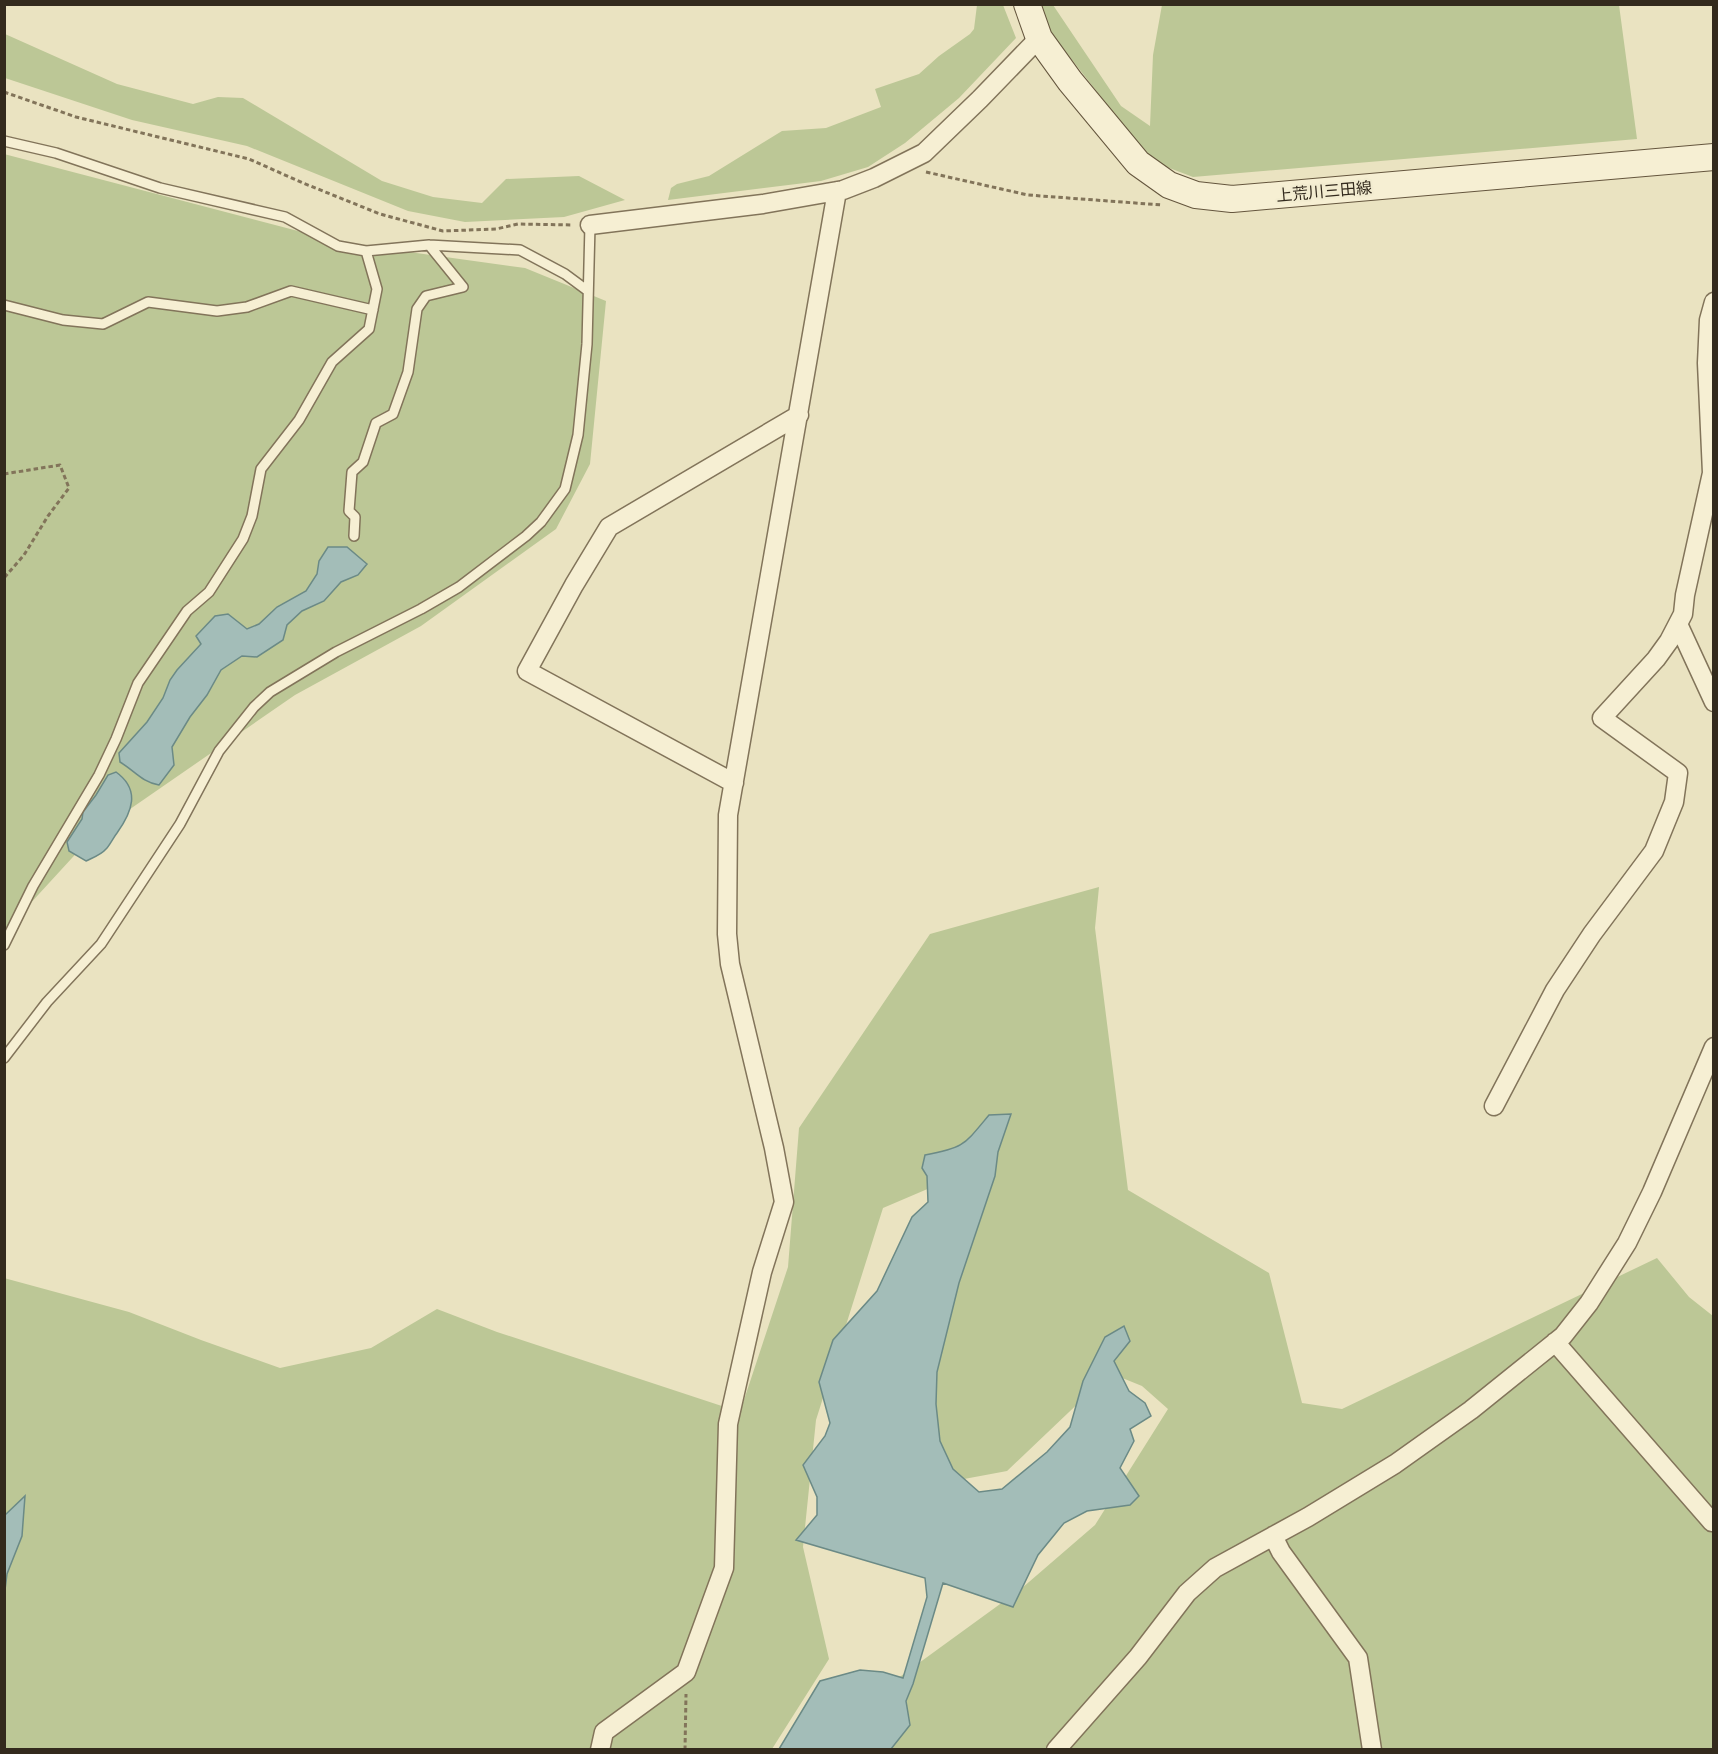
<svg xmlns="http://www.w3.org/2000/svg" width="1718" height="1754" viewBox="0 0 1718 1754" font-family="Merriweather,'Noto Sans JP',serif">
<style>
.green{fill:#bcc796}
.water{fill:#a3bdb8;stroke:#6b8a86;stroke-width:1.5}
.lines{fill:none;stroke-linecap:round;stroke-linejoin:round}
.lane-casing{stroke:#82745a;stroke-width:12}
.street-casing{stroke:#82745a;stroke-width:21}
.secondary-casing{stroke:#64553d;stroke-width:28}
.path{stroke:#82745a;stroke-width:3;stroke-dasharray:4.5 3;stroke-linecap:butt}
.lane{stroke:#f6efd3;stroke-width:9}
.street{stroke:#f6efd3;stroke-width:18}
.secondary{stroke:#f6efd3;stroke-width:26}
.labels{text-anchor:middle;stroke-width:4.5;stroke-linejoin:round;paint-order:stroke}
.street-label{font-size:16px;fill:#332a1d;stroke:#f2ecd0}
</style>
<rect width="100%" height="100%" fill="#eae3c1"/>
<path class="green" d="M 977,5 L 1003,5 L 1016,38 L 959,98 L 905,143 L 868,167 L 821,181 L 668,200 L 671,188 L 677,184 L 709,176 L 782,131 L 826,128 L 881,107 L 875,89 L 919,74 L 939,56 L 970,34 L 974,29 Z
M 1037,5 L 1053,5 L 1121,106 L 1150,126 L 1153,55 L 1162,5 L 1619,5 L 1637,139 L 1193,177 L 1151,161 L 1051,33 Z
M 5,34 L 117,84 L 193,104 L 218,97 L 243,98 L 382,181 L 433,197 L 482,203 L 506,179 L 579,176 L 625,200 L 564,217 L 465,222 L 408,211 L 247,146 L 132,120 L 5,78 Z
M 4,154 L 344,243 L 525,268 L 606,301 L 590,464 L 556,529 L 421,626 L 295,695 L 94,834 L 5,931 Z
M 1099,887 L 1095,928 L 1128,1190 L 1269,1273 L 1302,1403 L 1342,1409 L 1657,1258 L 1689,1297 L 1713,1316 L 1713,1749 L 874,1749 L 890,1684 L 1022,1588 L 1095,1525 L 1168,1409 L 1142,1386 L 1110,1373 L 1007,1471 L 948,1482 L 907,1383 L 979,1167 L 883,1208 L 816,1420 L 803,1547 L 829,1659 L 772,1749 L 5,1749 L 4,1278 L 129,1312 L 201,1340 L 280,1368 L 371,1348 L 437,1309 L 497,1332 L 740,1412 L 788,1267 L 799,1128 L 930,934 Z"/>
<path class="water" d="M 328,547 L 347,547 L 367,564 L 358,575 L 341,582 L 324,601 L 302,611 L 287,625 L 283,640 L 257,657 L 242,656 L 221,670 L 207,695 L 190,717 L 172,747 L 174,765 L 159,785 C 142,782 135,771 120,762 L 119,753 L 147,722 L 163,698 L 170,680 L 177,670 L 201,644 L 196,636 L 215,616 L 228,614 L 247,629 L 259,624 L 277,607 L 306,591 L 317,574 L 319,561 Z
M 116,772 C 141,790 132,812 117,833 C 113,838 110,845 106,849 C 101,855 92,858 86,861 L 69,851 L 67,842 L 82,819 L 83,812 L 96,795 L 108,775 Z
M 1011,1114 L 998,1152 L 995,1176 L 959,1283 L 937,1372 L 936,1404 L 940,1441 L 953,1469 L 979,1492 L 1002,1489 L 1047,1452 L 1070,1427 L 1083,1381 L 1105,1337 L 1124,1326 L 1130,1341 L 1114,1361 L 1129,1391 L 1145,1403 L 1151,1416 L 1130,1429 L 1134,1441 L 1120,1468 L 1139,1496 L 1130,1505 L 1087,1511 L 1064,1523 L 1038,1555 L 1013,1607 L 943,1583 L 913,1684 L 906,1701 L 910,1725 L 891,1749 L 779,1749 L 820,1681 L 860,1670 L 883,1672 L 903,1678 L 927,1597 L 925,1578 L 796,1540 L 817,1515 L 817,1497 L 803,1465 L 825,1436 L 830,1423 L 819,1382 L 833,1340 L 877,1291 L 912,1217 L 928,1202 L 927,1176 L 922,1168 L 925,1155 C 964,1148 964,1145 989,1115 Z
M 25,1496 L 22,1536 L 7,1574 L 5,1590 L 5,1515 Z"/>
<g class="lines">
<defs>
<path id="lane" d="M 4,141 L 56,153 L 160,188 L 285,217 L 338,246 L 366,251 L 429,245 L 520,250 L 565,274 L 588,291
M 4,305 L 63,320 L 103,324 L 148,302 L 217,311 L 247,307 L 291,291 L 373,310
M 354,536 L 355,517 L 349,511 L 352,472 L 363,462 L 376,423 L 393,414 L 408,372 L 417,309 L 426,296 L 463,287 L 429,245
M 4,945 L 33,886 L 99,775 L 116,739 L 138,683 L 187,611 L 209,592 L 243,539 L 252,516 L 261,469 L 299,420 L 332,362 L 369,329 L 377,289 L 366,251
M 4,1058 L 47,1002 L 101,944 L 180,824 L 219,751 L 254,707 L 270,692 L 336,652 L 421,609 L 459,587 L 526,536 L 541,522 L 565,489 L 578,435 L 587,344 L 590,225"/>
<path id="street" d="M 590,225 L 763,204 L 843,190 L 874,178 L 924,153 L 980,99 L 1039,38
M 1678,624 L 1714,702
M 734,783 L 527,671 L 574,585 L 609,527 L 799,415
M 1494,1106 L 1555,990 L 1592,934 L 1654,851 L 1674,802 L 1678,773 L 1602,718 L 1656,659 L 1669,641 L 1683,614 L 1685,595 L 1712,473 L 1707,363 L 1709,320 L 1714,302
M 1555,1342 L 1712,1522
M 1273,1536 L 1281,1552 L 1358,1658 L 1372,1750
M 600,1750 L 604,1732 L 686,1672 L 724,1568 L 728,1424 L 762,1272 L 784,1202 L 774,1148 L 730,964 L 727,934 L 728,815 L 837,191
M 1056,1750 L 1138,1657 L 1187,1593 L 1215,1568 L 1308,1517 L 1395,1464 L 1471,1410 L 1563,1336 L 1589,1303 L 1627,1243 L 1652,1192 L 1714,1047"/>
<path id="secondary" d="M 1027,4 L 1039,38 L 1070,81 L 1138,163 L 1169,185 L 1196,195 L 1232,199 L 1714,157"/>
</defs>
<use href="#lane" class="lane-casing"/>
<use href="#street" class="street-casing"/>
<use href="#secondary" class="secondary-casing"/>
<path class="path" d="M 4,92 L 76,117 L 249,159 L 303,183 L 380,214 L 443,231 L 496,229 L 518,224 L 573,225
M 926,172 L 1028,195 L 1162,205
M 4,474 L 60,465 L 69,488 L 48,516 L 24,555 L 4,578
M 685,1750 L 686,1694"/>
<use href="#lane" class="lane"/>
<use href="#street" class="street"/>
<use href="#secondary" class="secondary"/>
</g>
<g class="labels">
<g class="street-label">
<text transform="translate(1324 191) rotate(-5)" y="6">上荒川三田線</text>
</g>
</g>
<rect width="1718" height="1754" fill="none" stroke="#332a1d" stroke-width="12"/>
</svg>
